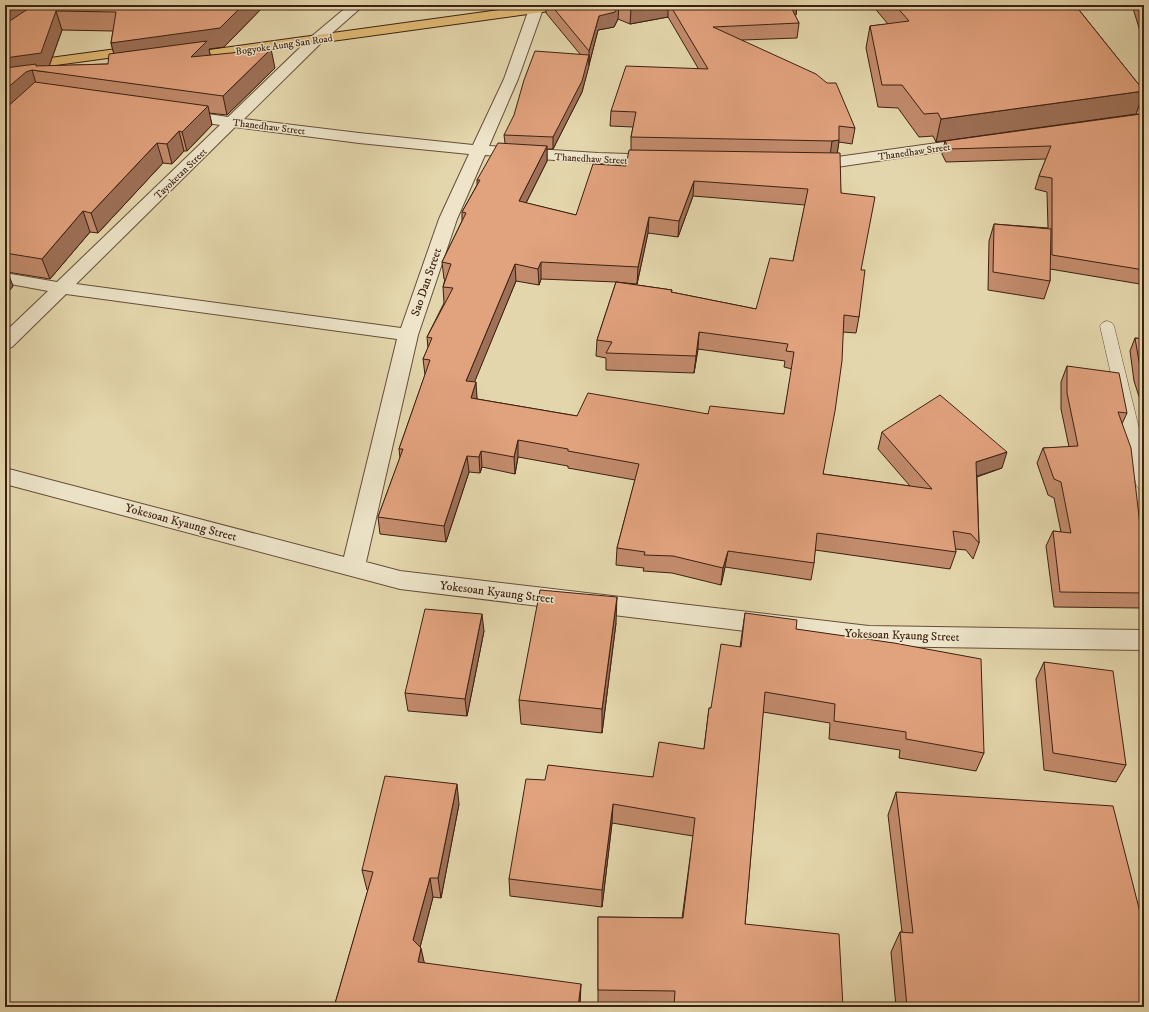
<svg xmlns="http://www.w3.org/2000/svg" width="1149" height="1012" viewBox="0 0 1149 1012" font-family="'IM FELL DW Pica',serif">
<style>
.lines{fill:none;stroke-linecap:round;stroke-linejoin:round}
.service-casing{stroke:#674e38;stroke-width:1}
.minor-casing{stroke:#674e38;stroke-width:2}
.trunk-casing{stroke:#3d2011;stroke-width:2}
.service{fill:#ede4c9;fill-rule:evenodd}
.minor{fill:#ede4c9;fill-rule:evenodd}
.trunk{fill:#e2bb76;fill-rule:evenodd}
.wall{fill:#c28b6c;stroke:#3d2011;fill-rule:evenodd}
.shaded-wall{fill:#9e7158;stroke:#3d2011}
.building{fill:#e1a27e;stroke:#3d2011;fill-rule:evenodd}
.labels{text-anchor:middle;stroke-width:3;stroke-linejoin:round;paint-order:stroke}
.far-street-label{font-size:10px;fill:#3d2011;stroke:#ede4c9}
.street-label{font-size:12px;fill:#3d2011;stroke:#ede4c9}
</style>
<rect width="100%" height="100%" fill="#e4d6ac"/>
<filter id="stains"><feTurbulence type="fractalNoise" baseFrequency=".005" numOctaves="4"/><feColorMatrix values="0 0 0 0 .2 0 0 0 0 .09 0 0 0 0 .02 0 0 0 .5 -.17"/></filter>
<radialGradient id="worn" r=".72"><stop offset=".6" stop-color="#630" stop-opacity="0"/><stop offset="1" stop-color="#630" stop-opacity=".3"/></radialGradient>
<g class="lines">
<defs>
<path id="service" d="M 1107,321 L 1112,323 L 1114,326 L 1144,449 L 1144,490 L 1138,488 L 1136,484 L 1100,326 L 1102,323 Z"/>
<path id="minor" d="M 349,5 L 364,5 L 322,42 L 244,119 L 359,133 L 473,145 L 504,79 L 529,9 L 531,6 L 541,6 L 543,9 L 518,79 L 489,146 L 598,153 L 658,155 L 664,157 L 666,160 L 664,163 L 658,165 L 598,163 L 485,155 L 457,219 L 418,335 L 366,562 L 400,571 L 869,626 L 1144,630 L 1144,650 L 869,646 L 400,589 L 5,484 L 5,468 L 344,557 L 397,339 L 66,294 L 12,347 L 5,349 L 5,332 L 48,291 L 5,283 L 5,273 L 57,282 L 220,125 L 176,118 L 173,115 L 176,112 L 181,110 L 228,117 L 312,36 ZM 235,127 L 359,143 L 469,154 L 439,219 L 401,328 L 76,284 Z
M 1122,78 L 1127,79 L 1144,102 L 1144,117 L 1139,115 L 1115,82 L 1117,79 Z
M 973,138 L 979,140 L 981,143 L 979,146 L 830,168 L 804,166 L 802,163 L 804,160 L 830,158 Z"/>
<path id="trunk" d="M 535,5 L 571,5 L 569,8 L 564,9 L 180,62 L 175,61 L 173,58 L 175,55 L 180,54 Z
M 139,46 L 144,47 L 146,50 L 144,53 L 5,72 L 5,64 Z"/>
</defs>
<use href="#service" class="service-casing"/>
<use href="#minor" class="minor-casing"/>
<use href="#trunk" class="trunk-casing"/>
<use href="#service" class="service"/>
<use href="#minor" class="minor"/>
<use href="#trunk" class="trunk"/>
</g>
<path class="wall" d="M 5,5 L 27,10 L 265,5 L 224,47 L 209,49 L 210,55 L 275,68 L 227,115 L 209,113 L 212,125 L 187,151 L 184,151 L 172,164 L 163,163 L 98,233 L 90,232 L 50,279 L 7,272 L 13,286 L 5,296 ZM 62,30 L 113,31 L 111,43 L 114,54 L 108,64 L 49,66 Z
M 279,5 L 333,5 L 312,9 Z
M 546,5 L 797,5 L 796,15 L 794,15 L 799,23 L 797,38 L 742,40 L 855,128 L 852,144 L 839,142 L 837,153 L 841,193 L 861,270 L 859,317 L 856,333 L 843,332 L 823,474 L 910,486 L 878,449 L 882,432 L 1002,468 L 977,477 L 979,543 L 973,559 L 966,550 L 955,549 L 956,552 L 950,569 L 815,550 L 814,563 L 811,580 L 725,567 L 721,585 L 672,573 L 643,571 L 644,568 L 616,565 L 617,548 L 635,480 L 568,468 L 568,466 L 518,457 L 515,474 L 482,467 L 480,473 L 469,472 L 446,542 L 380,534 L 378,517 L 400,458 L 399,449 L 425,375 L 423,359 L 428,348 L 427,337 L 444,303 L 443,287 L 445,279 L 444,279 L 442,262 L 462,221 L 462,212 L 477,185 L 477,180 L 505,143 L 504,135 L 580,54 L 546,13 ZM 668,17 L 698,68 L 611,111 L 610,126 L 633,127 L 631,137 L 631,150 L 626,166 L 576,215 L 526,203 L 547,161 L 547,149 L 553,149 L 582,92 L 598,30 L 614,27 L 618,19 L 630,24 ZM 693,196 L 805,205 L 793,261 L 756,309 L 671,292 L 672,290 L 616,282 L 637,284 L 648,233 L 678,237 ZM 541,279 L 616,282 L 597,340 L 596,356 L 606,358 L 606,370 L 694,373 L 698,349 L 785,361 L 784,367 L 792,369 L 784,414 L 708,414 L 577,416 L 477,399 L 474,382 L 516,281 L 539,285 Z
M 872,5 L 1075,5 L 1144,91 L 1136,114 L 936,142 L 933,136 L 919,137 L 898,108 L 878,107 L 866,48 L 870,26 L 888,24 Z
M 1132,5 L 1144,5 L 1144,32 L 1140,31 Z
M 1144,117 L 1144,309 L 1140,284 L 1050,269 L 1050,281 L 1044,299 L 988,290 L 989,241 L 994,224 L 1048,228 L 1047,192 L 1035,189 L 1039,176 L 1046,159 L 946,162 L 942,154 L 945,141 Z
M 1135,338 L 1144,339 L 1144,412 L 1134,381 L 1130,351 Z
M 1067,366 L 1127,413 L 1122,424 L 1144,559 L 1144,601 L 1140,608 L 1054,607 L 1046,546 L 1053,531 L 1061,532 L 1054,498 L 1048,495 L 1037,463 L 1043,448 L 1069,447 L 1061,409 L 1061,382 Z
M 745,613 L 796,629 L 984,753 L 976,771 L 899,758 L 900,750 L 829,739 L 830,723 L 763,712 L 745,924 L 843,1007 L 649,1007 L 598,1006 L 598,917 L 682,918 L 693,836 L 612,823 L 602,907 L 510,896 L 509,879 L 545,780 L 653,777 L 704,749 L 709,708 L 711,708 L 740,647 Z
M 616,623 L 602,733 L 521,724 L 519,700 Z
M 484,631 L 467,716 L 408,711 L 405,693 Z
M 1044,662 L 1126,765 L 1116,782 L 1044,770 L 1036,679 Z
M 896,792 L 1144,1007 L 896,1007 L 891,952 L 900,932 L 902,932 L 888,815 Z
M 459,804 L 441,898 L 433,897 L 420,947 L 424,963 L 581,1002 L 334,1007 L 368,890 L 367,890 L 362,870 Z"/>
<path class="shaded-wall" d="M 11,5 L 30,5 L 5,40 L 5,13 Z
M 243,5 L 265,5 L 224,47 L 209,49 L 211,60 L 116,62 L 111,43 Z
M 311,5 L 333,5 L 312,9 Z
M 619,5 L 618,19 L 614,27 L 598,30 L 589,65 L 589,51 L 599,16 Z
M 654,5 L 668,5 L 668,17 L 630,24 L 631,9 Z
M 787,5 L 797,5 L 796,15 L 786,16 Z
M 56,11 L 62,30 L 47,72 L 32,70 L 38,90 L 5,115 L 5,58 Z
M 271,49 L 275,68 L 227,115 L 223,96 Z
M 589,55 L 589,66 L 582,92 L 553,149 L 553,137 Z
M 1144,91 L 1136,114 L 936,142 L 941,119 Z
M 208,106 L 212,125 L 187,151 L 182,132 Z
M 179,131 L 184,151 L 172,164 L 167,144 Z
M 839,140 L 837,156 L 830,156 L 832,141 Z
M 157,143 L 163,163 L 98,233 L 91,213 Z
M 547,146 L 547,161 L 519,217 L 519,201 Z
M 694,181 L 693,196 L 678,237 L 679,221 Z
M 83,211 L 90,232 L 50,279 L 42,259 Z
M 649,217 L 648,233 L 637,284 L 638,267 Z
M 541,262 L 541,279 L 539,285 L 538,269 Z
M 515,264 L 516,281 L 468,398 L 466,381 Z
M 5,266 L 13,286 L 5,296 Z
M 699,332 L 698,349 L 694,373 L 696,356 Z
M 476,382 L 477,398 L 472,414 L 471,398 Z
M 518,440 L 518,457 L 515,474 L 514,457 Z
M 481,451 L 482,467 L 480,473 L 479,457 Z
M 1007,452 L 1002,468 L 971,478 L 976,462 Z
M 467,456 L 469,472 L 446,542 L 444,526 Z
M 728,551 L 725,567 L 721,585 L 723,568 Z
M 617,597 L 616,623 L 602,733 L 602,709 Z
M 482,614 L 484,631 L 467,716 L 465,699 Z
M 457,784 L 459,804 L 441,898 L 438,878 Z
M 613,804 L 612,823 L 602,907 L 602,890 Z
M 430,878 L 433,897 L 417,959 L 413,940 Z
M 421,948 L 425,966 L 418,962 Z
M 581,984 L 580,1007 L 578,1007 Z"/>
<path class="building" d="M 5,5 L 11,5 L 5,13 Z
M 34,5 L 243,5 L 220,28 L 111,43 L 116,12 L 56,11 L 41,53 L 5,58 L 5,24 Z
M 551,5 L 619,5 L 615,12 L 599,16 L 589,51 Z
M 620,5 L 654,5 L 631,9 Z
M 670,5 L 790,5 L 799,23 L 713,27 L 816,74 L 827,83 L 836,83 L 855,128 L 839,126 L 839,140 L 832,141 L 631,137 L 636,112 L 611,111 L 626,66 L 708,69 Z
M 895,5 L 1075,5 L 1144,91 L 941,119 L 938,113 L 924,114 L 902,85 L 882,85 L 870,26 L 909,21 Z
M 207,41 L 191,57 L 271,49 L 223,96 L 32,70 L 26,72 L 5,90 L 5,68 L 36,64 L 36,66 L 108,64 L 109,54 Z
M 535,51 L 589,55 L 582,81 L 553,137 L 504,135 L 514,115 L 524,80 Z
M 35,82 L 208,106 L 182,132 L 179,131 L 167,144 L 157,143 L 91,213 L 83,211 L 42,259 L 5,253 L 5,109 Z
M 1141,114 L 1144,117 L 1144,270 L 1052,255 L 1052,178 L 1039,176 L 1051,146 L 949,149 L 945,141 Z
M 498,143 L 547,146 L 519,201 L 576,215 L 593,164 L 626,166 L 629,150 L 840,153 L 841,193 L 875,197 L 861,270 L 865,270 L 859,317 L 844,315 L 842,361 L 835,411 L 823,474 L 932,489 L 882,432 L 940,395 L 1007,452 L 976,462 L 979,543 L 971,534 L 953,531 L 956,552 L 817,533 L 814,563 L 728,551 L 723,568 L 673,556 L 644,555 L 645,552 L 617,548 L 639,464 L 568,451 L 568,449 L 518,440 L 514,457 L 481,451 L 479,457 L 467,456 L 444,526 L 378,517 L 403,449 L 399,449 L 430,360 L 423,359 L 432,338 L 427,337 L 453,288 L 443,287 L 451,264 L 442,262 L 466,213 L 462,212 L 480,180 L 477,180 ZM 694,181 L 808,189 L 793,261 L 770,258 L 756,309 L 671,292 L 672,290 L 616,282 L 597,340 L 612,342 L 606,353 L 696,356 L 699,332 L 788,344 L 786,351 L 794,352 L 784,414 L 710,406 L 708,414 L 588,393 L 577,416 L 471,398 L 476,382 L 466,381 L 515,264 L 538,269 L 541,262 L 638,267 L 649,217 L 679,221 Z
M 994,224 L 1051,229 L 1050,281 L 993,272 Z
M 1135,338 L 1144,339 L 1144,379 L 1140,367 Z
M 1067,366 L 1119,373 L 1127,413 L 1118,412 L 1131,448 L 1144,559 L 1144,593 L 1060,592 L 1053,531 L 1071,533 L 1061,482 L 1054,479 L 1043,448 L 1078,446 L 1067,393 Z
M 540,590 L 617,597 L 602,709 L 519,700 Z
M 425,609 L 482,614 L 465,699 L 405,693 Z
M 745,613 L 797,620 L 796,629 L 894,643 L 981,659 L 984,753 L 906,739 L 906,732 L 834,721 L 835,704 L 765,692 L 745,924 L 839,934 L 843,1007 L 674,1007 L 675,991 L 598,990 L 598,917 L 683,918 L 695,818 L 613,804 L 602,890 L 509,879 L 526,779 L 545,780 L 548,765 L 653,777 L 659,742 L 704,749 L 709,708 L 711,708 L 721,644 L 741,647 Z
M 1044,662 L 1113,671 L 1126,765 L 1053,753 Z
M 385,776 L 457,784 L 438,878 L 430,878 L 413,940 L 421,948 L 418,962 L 581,984 L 578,1007 L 334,1007 L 373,872 L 362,870 Z
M 896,792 L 1113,806 L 1144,928 L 1144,1007 L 907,1007 L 900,932 L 913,933 Z"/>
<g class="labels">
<g class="far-street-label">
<text transform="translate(284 44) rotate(-8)" y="4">Bogyoke Aung San Road</text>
<text transform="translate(269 126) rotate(7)" y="4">Thanedhaw Street</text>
<text transform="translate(914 151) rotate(-8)" y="4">Thanedhaw Street</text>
<text transform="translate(591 158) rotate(3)" y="4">Thanedhaw Street</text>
<text transform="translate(180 173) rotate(-44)" y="4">Tayoketan Street</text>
</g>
<g class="street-label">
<text transform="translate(426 282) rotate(-71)" y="4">Sao Dan Street</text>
<text transform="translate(181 522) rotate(15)" y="4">Yokesoan Kyaung Street</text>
<text transform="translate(497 592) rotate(7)" y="4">Yokesoan Kyaung Street</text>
<text transform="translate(902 635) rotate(2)" y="4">Yokesoan Kyaung Street</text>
</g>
</g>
<rect width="1149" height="1012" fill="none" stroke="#e4d6ac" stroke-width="20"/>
<rect x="6" y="6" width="1137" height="1000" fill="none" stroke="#3d2011" stroke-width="2"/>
<rect x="10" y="10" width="1129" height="992" fill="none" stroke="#3d2011"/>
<rect width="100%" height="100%" filter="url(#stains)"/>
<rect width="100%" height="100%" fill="url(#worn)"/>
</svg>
